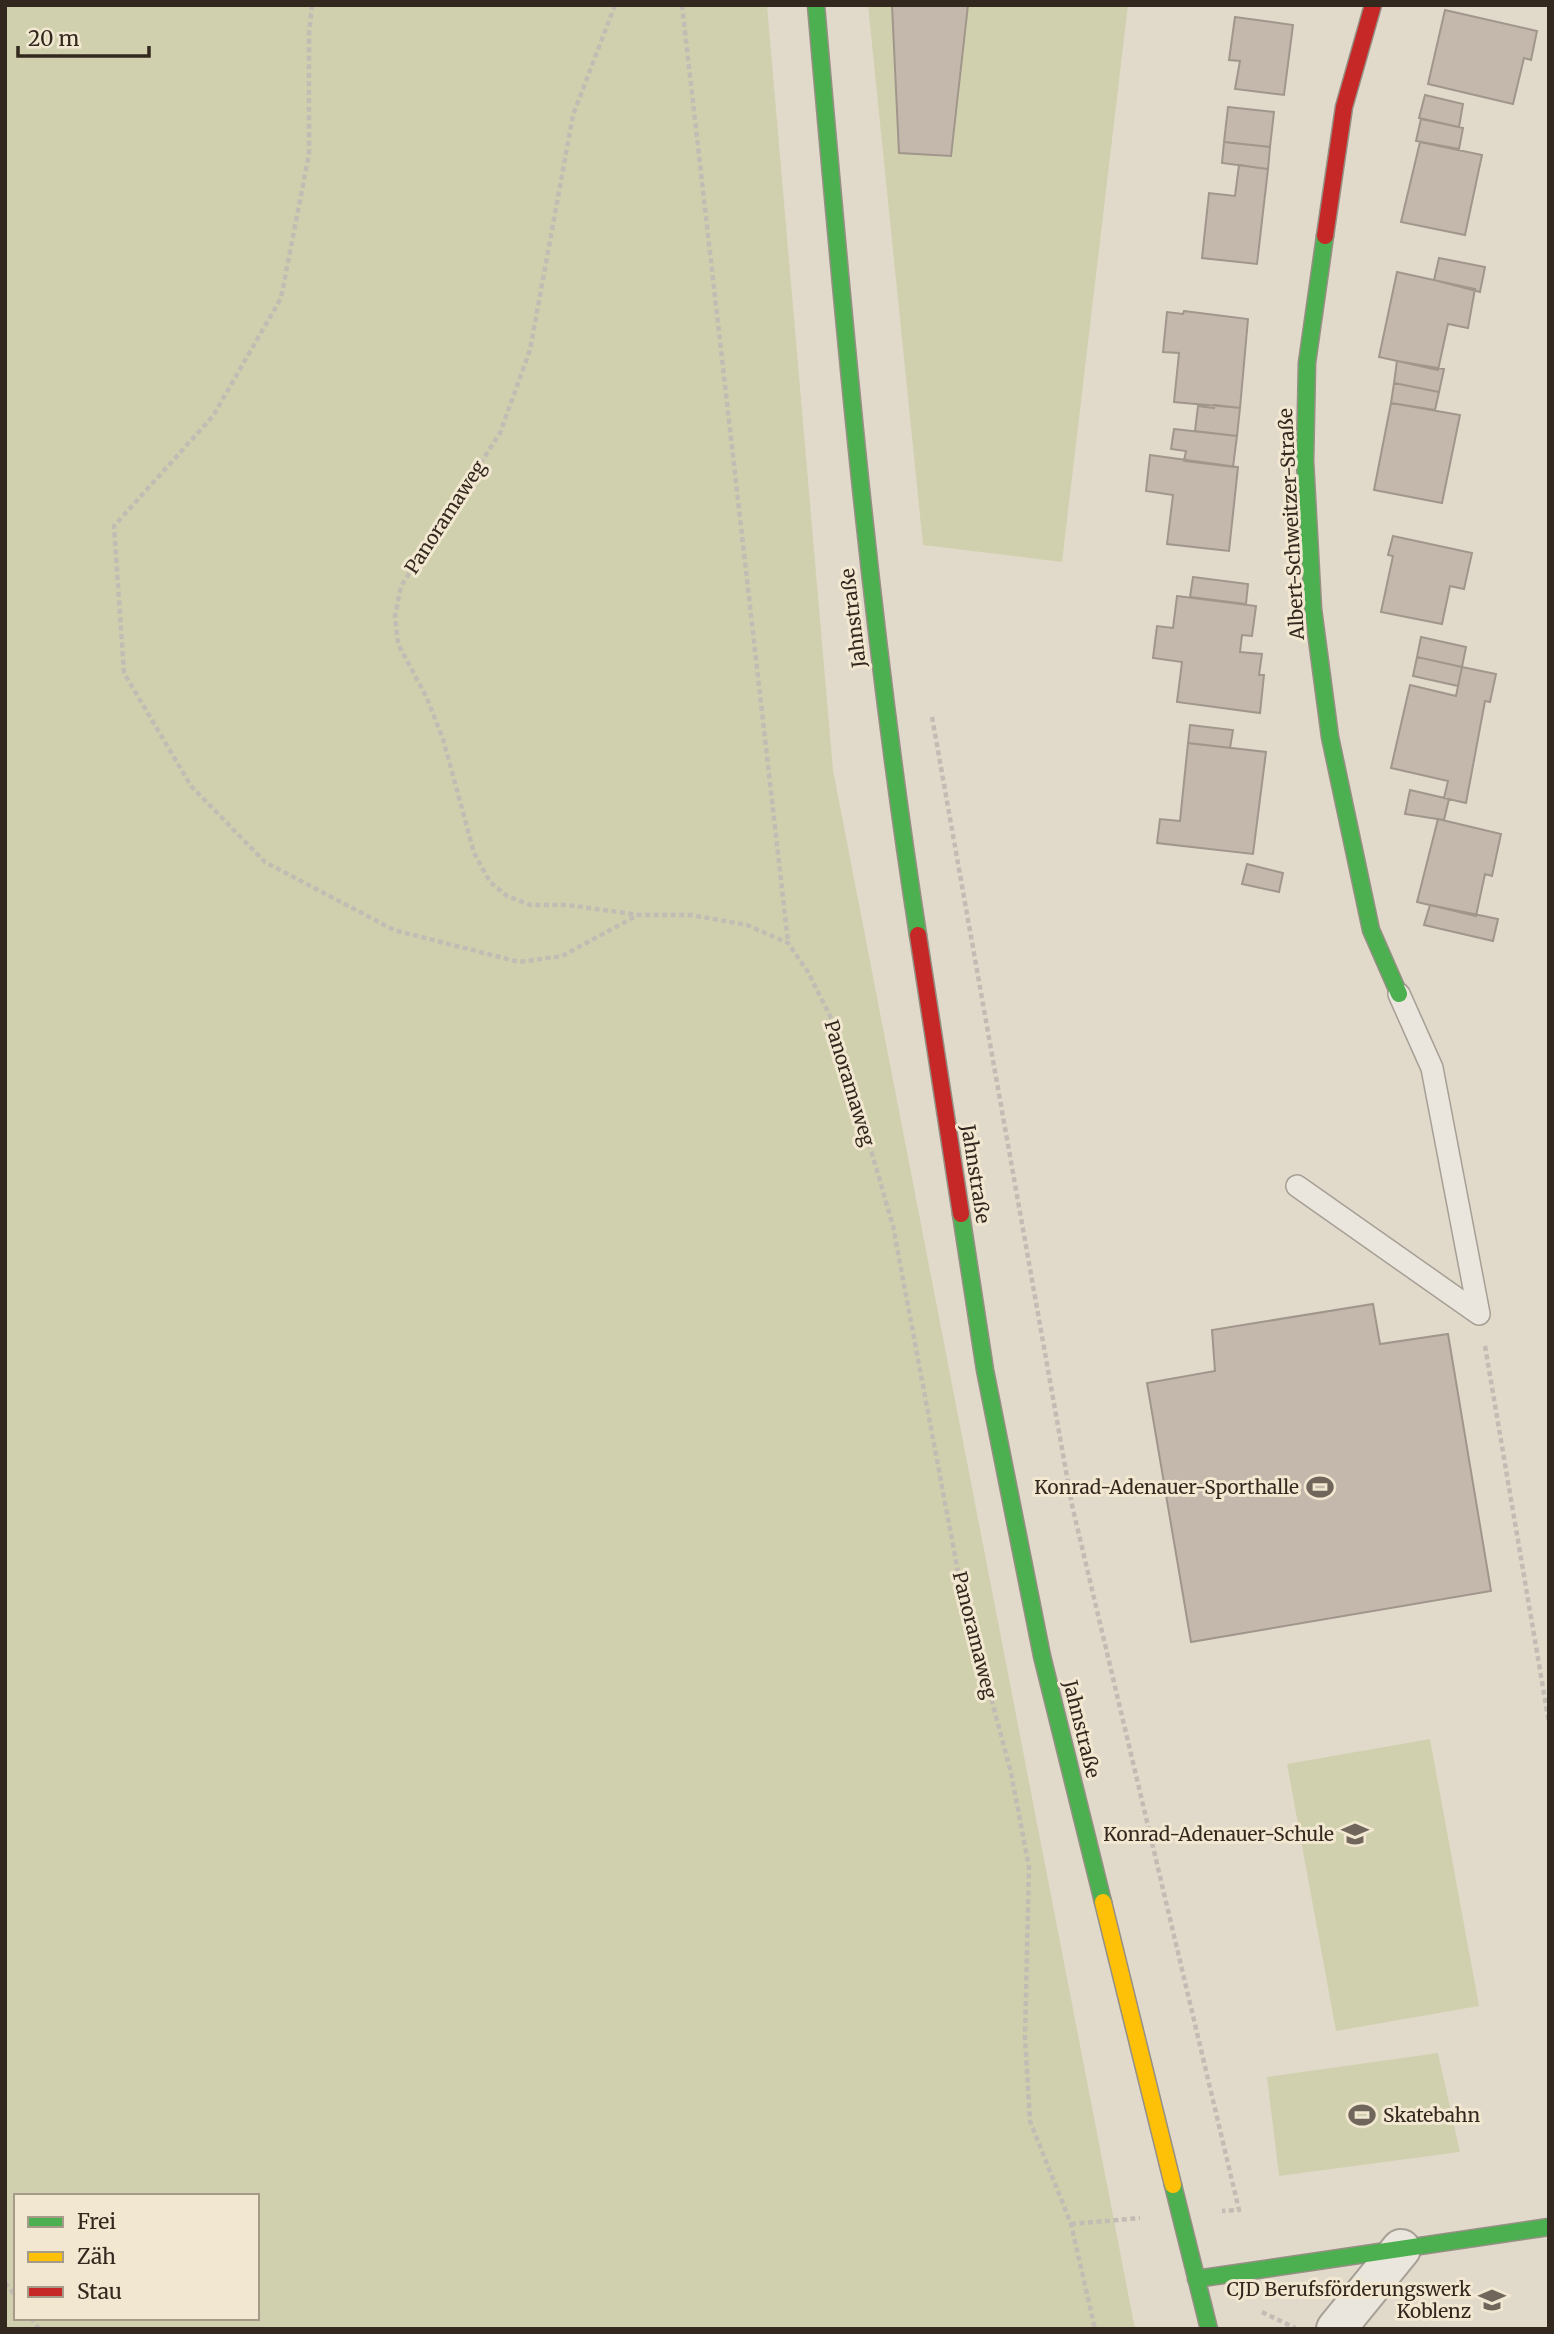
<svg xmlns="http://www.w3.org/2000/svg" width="1554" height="2334" viewBox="0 0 1554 2334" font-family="Merriweather,serif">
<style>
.green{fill:#d0d0ae;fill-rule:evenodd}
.building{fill:#c4b8ac;stroke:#a1968b;stroke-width:2}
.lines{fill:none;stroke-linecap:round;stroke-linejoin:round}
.lane-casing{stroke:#a69f95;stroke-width:24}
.street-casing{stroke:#a69f95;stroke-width:42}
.fast-casing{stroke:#968f84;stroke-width:19}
.slow-casing{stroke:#968f84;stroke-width:19}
.jam-casing{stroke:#968f84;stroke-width:19}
.path{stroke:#c2bcb4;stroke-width:4.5;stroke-dasharray:5 3.5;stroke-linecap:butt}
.lane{stroke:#eae5dd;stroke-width:21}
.street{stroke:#eae5dd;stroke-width:38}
.fast{stroke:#4caf50;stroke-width:16}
.slow{stroke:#ffc107;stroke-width:16}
.jam{stroke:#c62828;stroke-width:16}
.labels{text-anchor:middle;stroke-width:6;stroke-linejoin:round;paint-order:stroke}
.street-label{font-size:19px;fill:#33281e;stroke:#f2e8d1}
.poi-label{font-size:19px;fill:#33281e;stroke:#f2e8d1;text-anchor:end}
</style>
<rect width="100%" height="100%" fill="#e1dacb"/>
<path class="green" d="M 5,5 L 767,5 L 833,770 L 1135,2329 L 5,2329 ZM 16,2196 L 257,2196 L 257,2318 L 16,2318 Z
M 868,5 L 1128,5 L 1062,562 L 923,545 Z
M 1430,1739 L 1479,2006 L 1336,2031 L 1287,1764 Z
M 1438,2053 L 1460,2152 L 1279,2176 L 1267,2077 Z"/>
<path class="building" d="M 892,5 L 968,5 L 951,156 L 899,153 Z
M 1445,10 L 1537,31 L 1531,60 L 1524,58 L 1513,104 L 1428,84 Z
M 1235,17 L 1293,25 L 1284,95 L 1235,89 L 1240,61 L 1229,60 Z
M 1425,95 L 1463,104 L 1459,127 L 1419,118 Z
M 1228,107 L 1274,112 L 1270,147 L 1224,142 Z
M 1421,119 L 1463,128 L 1459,149 L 1416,141 Z
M 1224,142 L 1270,147 L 1268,169 L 1222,163 Z
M 1420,142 L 1482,155 L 1465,235 L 1401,222 Z
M 1239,165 L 1268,169 L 1257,264 L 1202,258 L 1209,193 L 1235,196 Z
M 1439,258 L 1485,267 L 1480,292 L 1434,280 Z
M 1397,272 L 1475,289 L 1468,328 L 1448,324 L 1438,370 L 1379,357 Z
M 1184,311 L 1248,319 L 1240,408 L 1174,402 L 1179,353 L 1163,352 L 1167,312 L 1183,314 Z
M 1397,361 L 1444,369 L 1439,392 L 1394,383 Z
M 1394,383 L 1439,392 L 1435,410 L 1391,403 Z
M 1391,403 L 1460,415 L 1442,503 L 1374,490 Z
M 1214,405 L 1240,408 L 1237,436 L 1195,431 L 1198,406 L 1214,408 Z
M 1174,429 L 1237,436 L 1233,467 L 1184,461 L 1186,451 L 1171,449 Z
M 1150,455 L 1238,467 L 1229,551 L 1167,544 L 1173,495 L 1146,491 Z
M 1393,536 L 1472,553 L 1464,589 L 1450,586 L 1442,624 L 1381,612 L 1393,556 L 1388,555 Z
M 1193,577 L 1248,584 L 1246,604 L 1190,597 Z
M 1177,596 L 1256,606 L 1252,636 L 1242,635 L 1240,652 L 1262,654 L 1259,675 L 1264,675 L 1260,713 L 1177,702 L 1182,662 L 1153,658 L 1157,626 L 1173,628 Z
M 1421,637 L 1466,647 L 1462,667 L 1417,657 Z
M 1417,657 L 1462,667 L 1458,686 L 1413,676 Z
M 1462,667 L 1496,674 L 1490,702 L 1485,701 L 1466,803 L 1444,798 L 1448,781 L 1391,768 L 1410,685 L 1456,696 Z
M 1190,725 L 1233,730 L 1230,748 L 1188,743 Z
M 1188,743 L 1266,752 L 1253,854 L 1157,843 L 1160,819 L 1180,821 Z
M 1410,790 L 1449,799 L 1444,820 L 1405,814 Z
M 1438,819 L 1501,834 L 1492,876 L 1485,874 L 1476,916 L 1417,902 Z
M 1247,864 L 1283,873 L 1279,892 L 1242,884 Z
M 1430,905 L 1498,919 L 1493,941 L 1424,925 Z
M 1373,1304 L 1380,1344 L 1448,1334 L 1491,1591 L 1191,1642 L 1147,1383 L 1215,1371 L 1212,1330 Z"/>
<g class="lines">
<defs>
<path id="lane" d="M 1297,1186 L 1479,1314 L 1432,1068 L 1399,994"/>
<path id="street" d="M 1336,2329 L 1401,2249"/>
<path id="fast" d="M 816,5 C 843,316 870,626 918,935
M 1325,236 L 1307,363 L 1305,461 L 1313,609 L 1330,737 L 1371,930 L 1399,994
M 961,1214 L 985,1370 L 1042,1656 L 1103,1902
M 1173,2185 L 1209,2329
M 1196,2279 L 1549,2227"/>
<path id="slow" d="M 1103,1902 L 1173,2185"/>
<path id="jam" d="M 1325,236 L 1344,107 L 1373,5
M 918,935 L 961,1214"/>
</defs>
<use href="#lane" class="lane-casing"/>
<use href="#street" class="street-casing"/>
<use href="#fast" class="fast-casing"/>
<use href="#slow" class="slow-casing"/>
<use href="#jam" class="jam-casing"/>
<path class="path" d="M 312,5 L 309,33 L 309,154 L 281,298 L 213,416 L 114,526 L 124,673 L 191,786 L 265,862 L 394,930 L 519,962 L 562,956 L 638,915
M 615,5 L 573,115 L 530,350 L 500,433 L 401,586 L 395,616 L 398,644 L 426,696 L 443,739 L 474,853 L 490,882 L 507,896 L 531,905 L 568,905 L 639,915 L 691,915 L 747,925 L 788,943 L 808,972 L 835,1026 L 893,1226 L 959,1577 L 1011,1773 L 1029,1867 L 1025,2037 L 1030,2121 L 1071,2224 L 1095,2329
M 682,5 L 788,942
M 932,717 L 1072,1505 L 1239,2210 L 1222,2211
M 1485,1346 L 1549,1723
M 1071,2224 L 1140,2218
M 5,2283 L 16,2297
M 1262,2312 L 1295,2328
M 31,2318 L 39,2329"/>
<use href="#lane" class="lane"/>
<use href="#street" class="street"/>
<use href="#fast" class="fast"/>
<use href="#slow" class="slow"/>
<use href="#jam" class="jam"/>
</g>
<defs>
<symbol id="stadium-bare" viewBox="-9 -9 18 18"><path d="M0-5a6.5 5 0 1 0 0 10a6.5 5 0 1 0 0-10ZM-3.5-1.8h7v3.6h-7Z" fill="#70665b" stroke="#f2e8d1" stroke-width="2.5" paint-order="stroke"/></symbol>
<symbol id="school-bare" viewBox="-9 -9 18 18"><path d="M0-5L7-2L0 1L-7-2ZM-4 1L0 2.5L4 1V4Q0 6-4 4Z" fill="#70665b" stroke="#f2e8d1" stroke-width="2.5" paint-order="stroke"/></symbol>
</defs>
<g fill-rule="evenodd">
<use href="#stadium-bare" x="1301" y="1468" width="38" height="38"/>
<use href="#school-bare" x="1336" y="1815" width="38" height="38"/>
<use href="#stadium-bare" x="1343" y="2096" width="38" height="38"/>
<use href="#school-bare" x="1473" y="2281" width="38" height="38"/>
</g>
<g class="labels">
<g class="street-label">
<text transform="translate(445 517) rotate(-57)" y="7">Panoramaweg</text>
<text transform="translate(1291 524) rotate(-93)" y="7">Albert-Schweitzer-Straße</text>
<text transform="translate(853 618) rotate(-97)" y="7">Jahnstraße</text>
<text transform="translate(850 1083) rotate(73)" y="7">Panoramaweg</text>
<text transform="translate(976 1174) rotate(81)" y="7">Jahnstraße</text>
<text transform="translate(975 1635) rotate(76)" y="7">Panoramaweg</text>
<text transform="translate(1082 1729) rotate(76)" y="7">Jahnstraße</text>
</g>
<g class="poi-label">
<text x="1299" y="1494">Konrad-Adenauer-Sporthalle</text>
<text x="1334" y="1841">Konrad-Adenauer-Schule</text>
<text x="1383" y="2122" text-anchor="start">Skatebahn</text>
<text x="1471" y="2296">CJD Berufsförderungswerk<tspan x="1471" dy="22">Koblenz</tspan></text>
</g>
</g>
<rect width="1554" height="2334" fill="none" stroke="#33281e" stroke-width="14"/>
<rect x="14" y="2194" width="245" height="126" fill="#f2e8d1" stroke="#a69b89" stroke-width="2"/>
<rect x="28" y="2217" width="35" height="10" fill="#4caf50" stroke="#a69b89" stroke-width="2"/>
<text x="77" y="2229" font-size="21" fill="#33281e">Frei</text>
<rect x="28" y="2252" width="35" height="10" fill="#ffc107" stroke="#a69b89" stroke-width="2"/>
<text x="77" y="2264" font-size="21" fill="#33281e">Zäh</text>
<rect x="28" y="2287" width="35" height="10" fill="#c62828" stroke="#a69b89" stroke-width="2"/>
<text x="77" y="2299" font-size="21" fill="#33281e">Stau</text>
<path d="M18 46v10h131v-10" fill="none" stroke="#33281e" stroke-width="3.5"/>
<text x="28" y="46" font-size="21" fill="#33281e" stroke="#f2e8d1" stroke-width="5" paint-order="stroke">20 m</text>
</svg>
